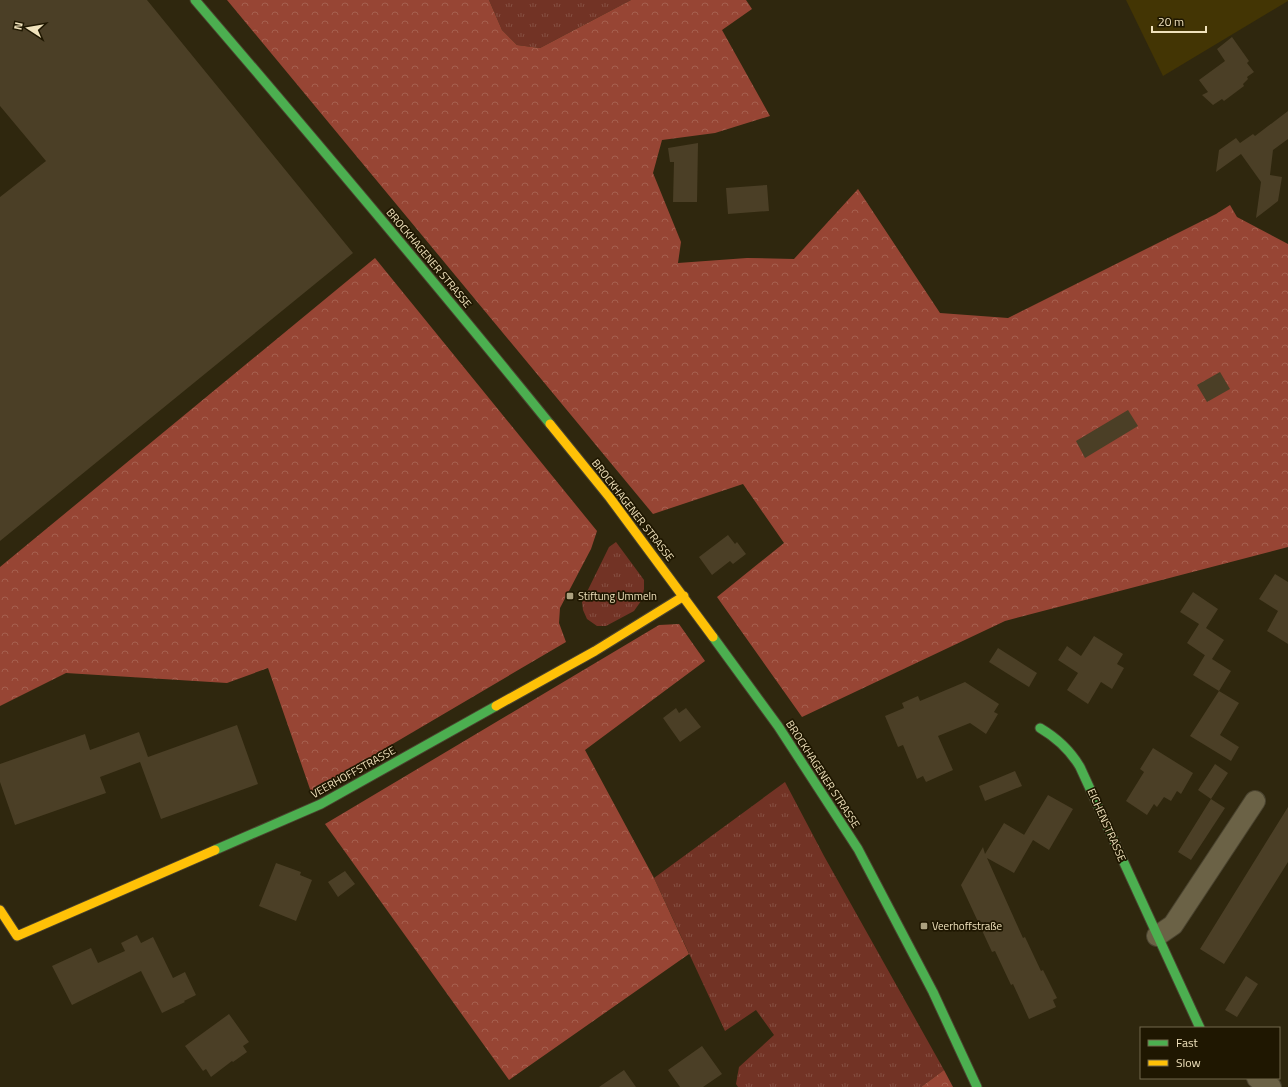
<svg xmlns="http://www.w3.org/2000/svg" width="1288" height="1087" viewBox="0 0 1288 1087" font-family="'Titillium Web',sans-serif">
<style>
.built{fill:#433504}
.grass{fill:url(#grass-tufts)}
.forest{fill:url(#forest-crowns)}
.building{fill:#4b3f26}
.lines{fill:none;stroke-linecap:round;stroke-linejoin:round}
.street-casing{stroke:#4a432f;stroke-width:22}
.fast-casing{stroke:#4a432f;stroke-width:11}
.slow-casing{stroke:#4a432f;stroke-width:11}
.street{stroke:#6b6246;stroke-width:20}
.fast{stroke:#4caf50;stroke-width:9}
.slow{stroke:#ffc107;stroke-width:9}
.poi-dot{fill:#aca17f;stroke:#1f1701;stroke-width:1.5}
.labels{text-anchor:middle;stroke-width:3.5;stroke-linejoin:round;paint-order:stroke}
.street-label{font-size:11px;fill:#f0e2bc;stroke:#1f1701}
.poi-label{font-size:11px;fill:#f0e2bc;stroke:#1f1701;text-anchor:start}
</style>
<defs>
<pattern id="grass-tufts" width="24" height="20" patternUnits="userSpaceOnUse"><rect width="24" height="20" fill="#723325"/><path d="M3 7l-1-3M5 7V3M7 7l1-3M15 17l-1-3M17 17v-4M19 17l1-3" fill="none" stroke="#865043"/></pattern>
<pattern id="forest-crowns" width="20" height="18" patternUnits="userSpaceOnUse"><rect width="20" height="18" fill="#974534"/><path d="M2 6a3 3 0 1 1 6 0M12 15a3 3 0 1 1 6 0" fill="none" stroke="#a6604f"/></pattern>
</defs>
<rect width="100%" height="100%" fill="#2f270e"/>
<path class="built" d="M 1126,0 L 1288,0 L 1288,1 L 1163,76 Z"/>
<path class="grass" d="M 489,0 L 631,0 L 540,48 L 517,45 L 502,30 Z
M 616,542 L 644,580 L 644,589 L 641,601 L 634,611 L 606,626 L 597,626 L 587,619 L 583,610 L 582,602 L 609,547 Z
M 785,782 L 824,856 L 944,1070 L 921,1087 L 738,1087 L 736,1084 L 739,1067 L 774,1035 L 756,1010 L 725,1031 L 654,878 Z"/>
<path class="forest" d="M 227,0 L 489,0 L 502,30 L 517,45 L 540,48 L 631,0 L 746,0 L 752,9 L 722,30 L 770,116 L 715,133 L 662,140 L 653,173 L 681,242 L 678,263 L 747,258 L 794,259 L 858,189 L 940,313 L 1008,318 L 1216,214 L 1230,205 L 1237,217 L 1288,244 L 1288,547 L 1005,621 L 802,717 L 717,597 L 784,543 L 743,484 L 653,514 Z
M 375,258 L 597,531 L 591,549 L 560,608 L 559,623 L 566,642 L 311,792 L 268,668 L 227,683 L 66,673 L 0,706 L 0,567 Z
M 679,624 L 705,661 L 585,750 L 654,878 L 689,954 L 509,1080 L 325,824 L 659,625 Z
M 944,1070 L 953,1087 L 921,1087 Z"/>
<path class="building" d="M 0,0 L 147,0 L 353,253 L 0,541 L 0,197 L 46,161 L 0,106 Z
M 1232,37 L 1249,61 L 1247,63 L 1254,72 L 1247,77 L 1248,79 L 1243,84 L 1244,86 L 1224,101 L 1222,99 L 1213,105 L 1202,95 L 1208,92 L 1199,80 L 1225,61 L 1217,49 Z
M 1288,111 L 1288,139 L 1273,150 L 1270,175 L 1282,177 L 1278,201 L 1256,218 L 1261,182 L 1241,154 L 1216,172 L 1219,150 L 1236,138 L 1240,143 L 1253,134 L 1255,136 Z
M 698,143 L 697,202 L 673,202 L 674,162 L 670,162 L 668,148 Z
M 767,185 L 769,211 L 728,214 L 726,188 Z
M 1220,372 L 1230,389 L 1207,402 L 1197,385 Z
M 1128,410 L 1138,426 L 1085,458 L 1076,441 Z
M 728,535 L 735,544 L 737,542 L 746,554 L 733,564 L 730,561 L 712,575 L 699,557 Z
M 1275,574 L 1288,582 L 1288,644 L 1267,631 L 1278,611 L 1259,599 Z
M 1193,592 L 1218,609 L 1206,628 L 1224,640 L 1212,659 L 1231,671 L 1219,691 L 1193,675 L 1205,655 L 1206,656 L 1187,643 L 1199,624 L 1180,612 Z
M 1094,636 L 1123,654 L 1117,664 L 1124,668 L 1112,689 L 1101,682 L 1088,704 L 1067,690 L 1078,673 L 1058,660 L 1067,646 L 1081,656 Z
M 998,648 L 1037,673 L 1029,687 L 989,662 Z
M 965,682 L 999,704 L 994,712 L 998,714 L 986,734 L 970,723 L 938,736 L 953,770 L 926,782 L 923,776 L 917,779 L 903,745 L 898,747 L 885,716 L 904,708 L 902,703 L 918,696 L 920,701 Z
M 1219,691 L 1239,703 L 1220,735 L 1239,747 L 1231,761 L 1190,736 Z
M 676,708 L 679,713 L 686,708 L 701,727 L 680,742 L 663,718 Z
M 237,725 L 258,784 L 161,819 L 140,762 L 100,777 L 106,793 L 15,825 L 0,782 L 0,764 L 85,734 L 90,750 L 139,732 L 148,757 Z
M 1153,748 L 1193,773 L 1181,794 L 1177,791 L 1171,801 L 1164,797 L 1157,807 L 1154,804 L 1147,815 L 1126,801 L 1144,772 L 1140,769 Z
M 1215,764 L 1228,773 L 1211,799 L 1198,790 Z
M 1015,771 L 1022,786 L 985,801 L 979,786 Z
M 1048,795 L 1073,809 L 1049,850 L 1033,840 L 1014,873 L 987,858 L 1023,938 L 1025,937 L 1041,971 L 1043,970 L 1057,998 L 1053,1000 L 1056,1007 L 1029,1019 L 1013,984 L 1011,985 L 995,951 L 992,952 L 961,885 L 983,847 L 985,854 L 1004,823 L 1031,839 L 1024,835 Z
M 1211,799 L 1225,808 L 1191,860 L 1178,852 Z
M 1288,807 L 1288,862 L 1224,964 L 1200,949 Z
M 276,863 L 301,872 L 300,875 L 312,880 L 296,921 L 259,906 Z
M 345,871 L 355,884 L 338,897 L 328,882 Z
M 137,935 L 141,943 L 153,937 L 173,978 L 185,972 L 196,995 L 184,1001 L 185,1002 L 162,1013 L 141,971 L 72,1005 L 52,966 L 91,948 L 98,963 L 125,951 L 121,943 Z
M 1246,976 L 1258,984 L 1237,1017 L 1225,1010 Z
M 229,1014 L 249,1042 L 243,1046 L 247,1052 L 233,1062 L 232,1061 L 211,1077 L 206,1069 L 203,1071 L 185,1046 Z
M 702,1046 L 722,1074 L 703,1087 L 680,1087 L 668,1070 Z
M 624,1070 L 636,1087 L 599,1087 Z"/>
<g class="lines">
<defs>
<path id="street" d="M 1157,936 L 1173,925 L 1255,801
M 1257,1078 L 1271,1087"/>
<path id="fast" d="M 195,0 C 315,140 434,281 550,424
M 713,637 L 778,726 L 858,849 L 933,992 L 977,1087
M 1040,728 C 1057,738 1070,750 1080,767 L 1200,1028
M 215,850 L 321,804 L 496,706"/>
<path id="slow" d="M 550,424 L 610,498 L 713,637
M 496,706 L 595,651 L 684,596
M 0,910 L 17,936 L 215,850"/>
</defs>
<use href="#street" class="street-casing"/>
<use href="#fast" class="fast-casing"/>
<use href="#slow" class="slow-casing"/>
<use href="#street" class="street"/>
<use href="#fast" class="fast"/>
<use href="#slow" class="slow"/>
</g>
<g class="poi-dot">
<rect x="566" y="592" width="8" height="8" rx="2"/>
<rect x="920" y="922" width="8" height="8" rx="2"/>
</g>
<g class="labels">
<g class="street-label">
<text transform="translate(429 258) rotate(50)" y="4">BROCKHAGENER STRASSE</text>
<text transform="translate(633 510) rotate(52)" y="4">BROCKHAGENER STRASSE</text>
<text transform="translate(353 772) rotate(-29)" y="4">VEERHOFFSTRASSE</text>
<text transform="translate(823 774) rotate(57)" y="4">BROCKHAGENER STRASSE</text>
<text transform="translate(1107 825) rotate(66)" y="4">EICHENSTRASSE</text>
</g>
<g class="poi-label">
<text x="578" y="600">Stiftung Ummeln</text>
<text x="932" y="930">Veerhoffstraße</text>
</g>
</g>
<rect x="1140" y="1027" width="140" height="52" fill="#1f1701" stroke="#73684c"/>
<rect x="1148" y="1040" width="20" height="6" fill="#4caf50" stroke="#73684c"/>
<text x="1176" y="1047" font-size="12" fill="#f0e2bc">Fast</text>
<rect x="1148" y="1060" width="20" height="6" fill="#ffc107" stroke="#73684c"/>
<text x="1176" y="1067" font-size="12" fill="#f0e2bc">Slow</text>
<g transform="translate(28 28) rotate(282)" stroke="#1f1701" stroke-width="3" paint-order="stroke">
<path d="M0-3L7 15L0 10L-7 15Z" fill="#f0e2bc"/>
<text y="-6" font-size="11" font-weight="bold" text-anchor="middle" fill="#f0e2bc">N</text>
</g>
<path d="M1152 26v6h54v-6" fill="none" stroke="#f0e2bc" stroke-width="2"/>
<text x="1158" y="26" font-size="12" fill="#f0e2bc" stroke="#1f1701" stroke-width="3" paint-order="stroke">20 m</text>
</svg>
